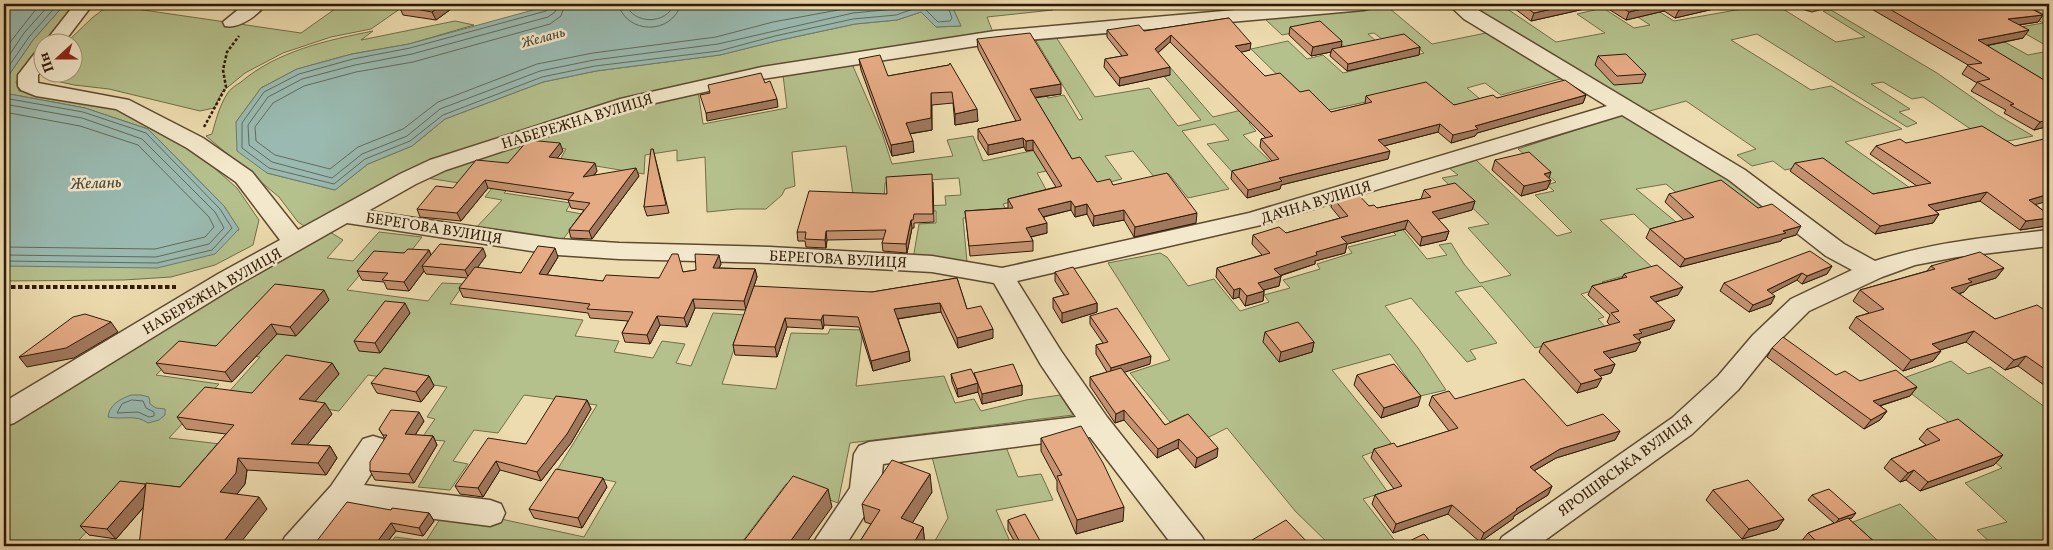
<svg xmlns="http://www.w3.org/2000/svg" width="2053" height="550" viewBox="0 0 2053 550" font-family="Vollkorn,serif">
<style>
.green{fill:#b5c18d;stroke:#726e48}
.water{fill:#9abab1;stroke:#6f7a6c}
.lines{fill:none;stroke-linecap:round;stroke-linejoin:round}
.shore{stroke:#646a5a;stroke-width:1}
.minor-casing{stroke:#5e4a2f;stroke-width:3}
.path-far1{stroke:#2f1a04;stroke-width:2.5;stroke-dasharray:3 2;stroke-linecap:butt}
.path{stroke:#2f1a04;stroke-width:4;stroke-dasharray:4.5 2.5;stroke-linecap:butt}
.minor{fill:#f3e8cb;fill-rule:evenodd}
.wall{fill:#c59372;stroke:#2f1a04}
.shaded-wall{fill:#a0785d;stroke:#2f1a04}
.building{fill:#e5ab85;stroke:#2f1a04}
.labels{text-anchor:middle;stroke-width:5;stroke-linejoin:round;paint-order:stroke}
.far-water-label{font-size:14px;font-style:italic;fill:#4f4a38;stroke:#f3e8cb}
.street-label{font-size:15px;fill:#2f1a04;stroke:#f3e8cb}
.water-label{font-size:16px;font-style:italic;fill:#4f4a38;stroke:#f3e8cb}
</style>
<rect width="100%" height="100%" fill="#eddcaf"/>
<filter id="stains"><feTurbulence type="fractalNoise" baseFrequency=".004" numOctaves="4"/><feColorMatrix values="0 0 0 0 .2 0 0 0 0 .09 0 0 0 0 .02 0 0 0 .5 -.17"/></filter>
<radialGradient id="worn" r=".72"><stop offset=".6" stop-color="#630" stop-opacity="0"/><stop offset="1" stop-color="#630" stop-opacity=".3"/></radialGradient>
<path class="green" d="M 65,4 L 78,4 L 45,42 L 42,42 L 42,45 L 16,82 L 19,91 L 129,110 L 203,158 L 237,188 L 259,220 L 253,245 L 215,265 L 171,277 L 124,280 L 4,281 L 4,266 L 239,230 L 224,206 L 148,129 L 85,108 L 4,93 L 4,82 L 33,40 Z
M 342,4 L 407,4 L 371,29 L 331,37 L 283,53 L 245,73 L 222,92 L 214,108 L 200,111 L 109,89 L 74,85 L 47,79 L 43,73 L 72,72 L 72,42 L 67,42 L 92,18 L 109,5 L 301,33 Z
M 951,4 L 1049,4 L 1053,10 L 987,17 L 994,35 L 761,70 L 540,126 L 307,228 L 298,222 L 279,197 L 206,136 L 212,134 C 216,120 219,107 227,94 C 230,89 236,85 241,82 C 277,51 328,40 373,31 L 361,40 L 455,21 L 474,25 L 409,44 L 352,54 L 297,69 L 261,88 L 236,122 L 267,173 L 335,190 L 368,164 L 412,146 L 445,119 L 543,82 L 596,71 L 720,55 L 776,41 L 855,24 L 897,20 L 921,12 L 936,27 L 961,26 Z
M 1472,4 L 1500,4 L 1556,42 L 1605,33 L 1577,14 L 1603,8 L 1634,28 L 1650,25 L 1618,4 L 1647,4 L 1674,21 L 1742,9 L 1734,4 L 1755,4 L 1759,6 L 1775,4 L 1836,42 L 1865,37 L 1823,11 L 1831,10 L 1937,73 L 1996,114 L 2033,136 L 1993,144 L 1923,97 L 1912,99 L 1883,82 L 1871,84 L 1910,109 L 1899,112 L 1917,123 L 1907,127 L 1757,34 L 1731,40 L 1811,90 L 1831,86 L 1902,129 L 1845,142 L 1913,190 L 1866,200 L 1818,163 L 1785,170 L 1773,161 L 1752,166 L 1737,155 L 1756,149 L 1686,101 L 1646,112 L 1481,15 Z
M 2013,4 L 2025,4 L 2049,17 L 2049,47 L 2015,28 L 2043,23 L 2019,10 Z
M 1389,8 L 1432,44 L 1486,33 L 1564,78 L 1501,95 L 1485,83 L 1467,88 L 1480,99 L 1449,108 L 1375,100 L 1324,111 L 1300,97 L 1251,49 L 1288,41 L 1307,59 L 1323,55 L 1343,73 L 1424,53 L 1403,35 L 1382,39 L 1374,33 L 1368,34 L 1377,42 L 1347,49 L 1322,27 L 1282,35 L 1265,19 Z
M 1976,26 L 2028,55 L 2049,51 L 2049,91 L 1947,31 Z
M 1056,37 L 1095,97 L 1149,88 L 1178,126 L 1201,120 L 1151,61 L 1162,58 L 1213,117 L 1254,107 L 1273,117 L 1249,123 L 1256,131 L 1243,135 L 1274,165 L 1235,175 L 1207,144 L 1229,140 L 1215,124 L 1182,131 L 1229,189 L 1188,198 L 1169,174 L 1155,178 L 1133,151 L 1105,156 L 1122,179 L 1098,185 L 1083,163 L 1037,173 L 1048,193 L 1003,204 L 1008,213 L 997,216 L 963,218 L 967,262 L 961,264 L 913,259 L 919,224 L 936,223 L 936,211 L 921,211 L 899,207 L 946,205 L 945,196 L 961,195 L 959,178 L 885,183 L 884,201 L 853,195 L 846,146 L 792,152 L 795,186 L 785,189 L 782,195 L 766,209 L 737,209 L 707,212 L 705,157 L 677,161 L 677,150 L 645,155 L 644,174 L 560,160 L 566,149 L 528,144 L 532,163 L 504,193 L 571,203 L 566,211 L 582,214 L 561,242 L 473,231 L 502,200 L 485,197 L 492,188 L 420,177 L 627,107 L 698,91 L 703,124 L 787,108 L 783,75 L 852,64 L 882,133 L 892,164 L 953,156 L 947,140 L 973,136 L 983,161 L 1060,145 L 1021,77 L 1040,83 L 1048,98 L 1064,95 L 1079,120 L 1083,119 L 1035,39 Z
M 1627,113 L 1736,181 L 1769,207 L 1737,243 L 1666,184 L 1636,189 L 1681,226 L 1654,233 L 1634,214 L 1600,220 L 1653,268 L 1602,282 L 1607,287 L 1581,294 L 1604,317 L 1598,319 L 1607,329 L 1535,348 L 1482,286 L 1455,292 L 1497,343 L 1470,350 L 1476,359 L 1467,362 L 1411,298 L 1385,306 L 1418,348 L 1446,390 L 1420,396 L 1390,354 L 1332,370 L 1391,443 L 1384,448 L 1362,456 L 1387,491 L 1363,499 L 1399,546 L 1331,546 L 1296,512 L 1227,428 L 1207,438 L 1185,415 L 1170,422 L 1130,373 L 1170,360 L 1108,263 L 1160,253 L 1167,257 L 1188,286 L 1214,279 L 1240,311 L 1269,302 L 1264,295 L 1290,288 L 1283,280 L 1320,269 L 1317,264 L 1352,253 L 1348,247 L 1396,235 L 1376,212 L 1386,209 L 1427,259 L 1447,255 L 1439,245 L 1451,243 L 1464,264 L 1480,283 L 1511,275 L 1468,228 L 1489,224 L 1442,178 L 1458,175 L 1449,168 L 1476,160 L 1557,236 L 1572,232 L 1535,195 L 1554,191 L 1547,185 L 1556,182 L 1518,149 Z
M 330,232 L 343,240 L 327,258 L 353,261 L 379,232 L 422,237 L 405,259 L 375,257 L 347,290 L 428,301 L 442,283 L 464,284 L 450,304 L 583,320 L 575,336 L 619,341 L 614,352 L 653,358 L 662,341 L 685,344 L 676,363 L 691,366 L 713,313 L 746,315 L 722,384 L 776,389 L 791,333 L 828,334 L 830,329 L 863,330 L 856,386 L 944,376 L 955,403 L 974,399 L 981,411 L 1026,400 L 1060,395 L 1073,415 L 850,443 L 838,503 L 786,484 L 739,546 L 389,546 L 395,537 L 426,541 L 442,516 L 501,519 L 584,537 L 616,482 L 557,470 L 597,405 L 524,395 L 498,433 L 474,430 L 453,461 L 468,464 L 450,490 L 418,487 L 445,441 L 421,439 L 435,419 L 427,417 L 447,387 L 368,375 L 339,411 L 226,395 L 260,357 L 184,348 L 156,375 L 219,384 L 169,438 L 229,445 L 188,493 L 130,484 L 79,540 L 90,544 L 88,546 L 4,546 L 4,423 Z
M 1951,361 L 1968,374 L 1990,367 L 2049,410 L 2049,546 L 1994,546 L 1977,530 L 2007,522 L 1965,483 L 2002,468 L 1952,425 L 1895,381 Z
M 1006,447 L 1018,477 L 1041,474 L 1053,500 L 996,510 L 1012,546 L 932,546 L 948,518 L 932,457 Z
M 1900,504 L 1943,546 L 1861,546 L 1840,527 Z"/>
<path class="water" d="M 4,4 L 65,4 L 33,40 L 4,82 Z
M 555,4 L 624,4 L 647,8 L 684,4 L 951,4 L 961,26 L 936,27 L 921,12 L 897,20 L 855,24 L 776,41 L 720,55 L 596,71 L 543,82 L 445,119 L 412,146 L 368,164 L 335,190 L 267,173 L 237,151 L 236,122 L 261,88 L 297,69 L 352,54 L 409,44 Z
M 4,93 L 85,108 L 148,129 L 224,206 L 239,229 L 215,254 L 157,268 L 4,266 Z
M 131,395 L 141,395 L 149,397 L 150,404 L 156,408 L 165,409 L 165,415 L 159,420 L 148,423 C 136,414 123,420 108,417 C 109,405 120,399 131,395 Z"/>
<g class="lines">
<path class="shore" d="M 551,4 L 550,8 L 546,11 L 410,48 L 353,59 L 299,74 L 264,92 L 242,123 L 242,148 L 269,168 L 334,184 L 365,159 L 410,141 L 443,115 L 542,77 L 595,66 L 719,51 L 775,36 L 853,19 L 896,15 L 919,7 L 924,8 L 938,22 L 950,21 L 952,18 L 947,4
M 557,4 L 555,12 L 548,17 L 412,54 L 355,65 L 302,79 L 268,97 L 248,125 L 249,145 L 272,162 L 332,178 L 362,154 L 407,136 L 440,109 L 540,71 L 594,60 L 718,44 L 853,13 L 895,9 L 910,4
M 565,4 L 561,16 L 550,24 L 413,62 L 356,72 L 304,86 L 273,103 L 255,127 L 256,141 L 275,155 L 330,169 L 358,147 L 403,129 L 438,102 L 537,64 L 593,53 L 716,37 L 773,22 L 871,4
M 618,4 C 627,35 672,35 681,4
M 626,4 C 633,25 667,25 674,4
M 4,50 L 40,4
M 4,63 L 24,33 L 50,4
M 4,73 L 29,37 L 58,4
M 4,98 L 83,112 L 146,133 L 220,209 L 232,228 L 212,250 L 157,263 L 4,261
M 4,104 L 82,118 L 142,139 L 215,212 L 224,228 L 209,244 L 156,257 L 4,255
M 4,112 L 80,126 L 138,145 L 209,217 L 214,227 L 205,237 L 155,249 L 4,247
M 132,400 L 143,401 L 146,408 L 154,412 L 154,416 L 149,417 L 138,412 L 117,413 L 122,404 Z"/>
<defs>
<path id="minor" d="M 75,4 L 93,4 L 64,42 L 45,42 Z
M 245,4 L 266,4 C 258,15 239,29 225,26 L 223,22 Z
M 1305,4 L 1373,4 L 1370,8 L 1364,10 L 995,43 L 762,79 L 633,108 L 446,170 L 416,184 L 368,211 L 558,239 L 619,243 L 770,247 L 932,256 L 1002,268 L 1249,213 L 1607,106 L 1464,19 L 1448,4 L 1468,4 L 1745,170 L 1844,244 L 1875,261 C 1932,242 1990,237 2049,230 L 2049,246 L 1957,257 L 1915,265 L 1882,277 L 1809,311 L 1771,349 L 1738,390 L 1692,434 L 1537,546 L 1497,546 L 1502,537 L 1672,418 L 1718,376 L 1753,335 L 1791,299 L 1852,270 L 1826,256 L 1729,180 L 1622,115 L 1261,225 L 1017,281 L 1061,351 L 1107,417 L 1202,537 L 1207,546 L 1173,546 L 1090,437 L 883,464 L 880,491 L 845,546 L 812,546 L 817,537 L 850,488 L 854,454 L 859,446 L 869,442 L 1076,417 L 1041,365 L 994,283 L 932,272 L 770,263 L 619,259 L 558,255 L 347,223 L 236,286 L 14,423 L 4,426 L 4,402 L 218,274 L 280,240 L 236,182 L 187,148 L 116,109 L 36,96 L 21,90 L 18,86 L 18,75 L 35,53 L 42,51 L 42,70 L 38,75 L 38,83 L 129,100 L 203,138 L 252,172 L 298,230 L 400,174 L 430,160 L 620,99 L 762,67 L 995,31 Z
M 1804,4 L 1826,4 L 1823,8 L 1812,11 L 1805,9 Z
M 373,436 L 383,439 L 388,447 L 364,485 L 490,500 L 501,504 L 505,513 L 501,522 L 490,526 L 349,508 L 315,546 L 280,546 L 285,537 L 331,486 L 363,439 Z"/>
</defs>
<use href="#minor" class="minor-casing"/>
<path class="path-far1" d="M 204,127 L 226,87 L 223,70 L 227,52 L 239,36"/>
<path class="path" d="M 4,287 L 176,287"/>
<use href="#minor" class="minor"/>
</g>
<path class="wall" d="M 402,4 L 458,4 L 436,20 L 403,15 L 399,6 Z
M 1510,4 L 1724,4 L 1722,7 L 1675,18 L 1664,11 L 1626,20 L 1602,5 L 1531,21 L 1510,5 Z
M 1863,4 L 2023,4 L 2043,15 L 2038,22 L 2019,25 L 2023,38 L 1986,46 L 2049,83 L 2049,126 L 2034,130 L 2004,113 L 2006,110 L 1971,91 L 1977,83 L 1962,74 L 1968,65 Z
M 1229,18 L 1250,50 L 1241,52 L 1265,76 L 1300,92 L 1331,112 L 1365,104 L 1366,96 L 1454,105 L 1497,98 L 1586,95 L 1583,103 L 1477,133 L 1475,136 L 1451,143 L 1438,132 L 1384,146 L 1388,159 L 1281,185 L 1280,189 L 1247,198 L 1231,179 L 1232,171 L 1272,161 L 1260,147 L 1261,139 L 1266,138 L 1170,42 L 1158,53 L 1170,75 L 1119,86 L 1104,67 L 1105,59 L 1122,56 L 1107,37 L 1107,30 L 1144,31 Z
M 1290,27 L 1341,47 L 1420,47 L 1419,55 L 1347,71 L 1330,56 L 1331,52 L 1311,56 L 1289,35 Z
M 977,39 L 1061,94 L 1035,98 L 1072,159 L 1097,182 L 1113,185 L 1196,223 L 1134,237 L 1124,220 L 1093,226 L 1087,214 L 1075,217 L 1071,210 L 1044,217 L 1047,233 L 1031,237 L 1033,241 L 1033,251 L 970,256 L 965,211 L 1008,208 L 1008,199 L 1056,187 L 1033,150 L 1026,151 L 1024,147 L 988,155 L 978,139 L 978,129 L 1016,121 L 978,49 Z
M 1598,56 L 1646,74 L 1642,83 L 1614,85 L 1595,65 Z
M 859,59 L 888,76 L 949,65 L 978,121 L 955,125 L 953,103 L 932,105 L 932,130 L 910,134 L 914,152 L 892,156 L 861,70 Z
M 1906,143 L 2036,205 L 2049,215 L 2049,223 L 2046,226 L 2020,230 L 1980,201 L 1935,211 L 1939,214 L 1933,223 L 1875,234 L 1790,171 L 1795,163 L 1873,194 L 1917,186 L 1870,154 L 1876,146 Z
M 653,149 L 669,213 L 647,216 L 644,207 Z
M 563,151 L 557,158 L 597,171 L 594,175 L 639,176 L 592,239 L 571,238 L 569,230 L 584,210 L 571,208 L 568,200 L 569,200 L 488,188 L 461,221 L 420,217 L 417,209 L 508,163 Z
M 1495,160 L 1549,178 L 1551,180 L 1547,189 L 1521,196 L 1492,170 Z
M 933,182 L 934,222 L 914,223 L 914,228 L 912,228 L 907,253 L 883,251 L 882,243 L 884,239 L 827,240 L 826,248 L 806,247 L 805,241 L 798,241 L 797,232 L 887,194 Z
M 1424,190 L 1475,201 L 1472,210 L 1438,219 L 1449,231 L 1446,240 L 1420,246 L 1405,229 L 1347,244 L 1345,253 L 1315,261 L 1315,264 L 1280,276 L 1281,276 L 1279,286 L 1264,290 L 1264,291 L 1263,301 L 1245,306 L 1239,297 L 1233,299 L 1216,277 L 1217,268 L 1262,255 L 1252,244 L 1253,235 L 1286,233 L 1340,218 L 1331,207 L 1333,198 L 1377,208 L 1421,199 Z
M 1669,194 L 1758,208 L 1796,235 L 1782,239 L 1781,241 L 1680,267 L 1646,238 L 1650,229 L 1684,220 L 1665,202 Z
M 429,250 L 431,255 L 486,256 L 477,268 L 521,273 L 558,257 L 547,275 L 603,281 L 659,278 L 683,272 L 696,270 L 721,264 L 719,268 L 755,269 L 757,277 L 749,301 L 872,292 L 957,278 L 967,309 L 993,338 L 958,348 L 941,312 L 898,319 L 909,351 L 910,361 L 873,371 L 859,327 L 824,325 L 823,329 L 787,327 L 777,357 L 735,355 L 733,345 L 746,310 L 695,308 L 687,327 L 660,325 L 650,344 L 625,342 L 622,333 L 628,321 L 590,318 L 588,313 L 463,297 L 459,288 L 467,278 L 426,274 L 424,271 L 409,291 L 387,289 L 384,282 L 362,280 L 357,271 L 404,253 Z
M 1832,266 L 1827,274 L 1802,284 L 1797,280 L 1771,293 L 1771,304 L 1749,312 L 1720,291 L 1724,283 Z
M 1931,266 L 2004,268 L 1996,278 L 1969,286 L 1964,292 L 1959,294 L 1995,319 L 2049,313 L 2049,383 L 2044,385 L 2018,366 L 2005,370 L 1966,342 L 1940,350 L 1941,351 L 1933,361 L 1903,371 L 1849,328 L 1856,317 L 1869,313 L 1853,301 L 1860,290 L 1927,271 Z
M 1055,272 L 1097,303 L 1097,312 L 1062,323 L 1053,308 L 1053,298 L 1064,295 L 1055,281 Z
M 1624,274 L 1678,295 L 1656,302 L 1670,329 L 1640,338 L 1636,351 L 1609,358 L 1615,364 L 1611,373 L 1600,376 L 1597,387 L 1577,393 L 1539,352 L 1543,343 L 1610,325 L 1607,322 L 1610,315 L 1588,295 L 1592,286 L 1622,278 Z
M 329,300 L 296,336 L 277,334 L 232,382 L 164,373 L 156,363 L 216,346 Z
M 410,313 L 380,353 L 359,351 L 354,341 Z
M 1090,316 L 1150,364 L 1124,372 L 1165,425 L 1217,457 L 1195,468 L 1178,448 L 1157,458 L 1124,420 L 1115,423 L 1090,386 L 1090,377 L 1107,372 L 1096,354 L 1096,345 L 1103,343 L 1090,324 Z
M 1265,332 L 1314,342 L 1312,352 L 1279,362 L 1263,342 Z
M 1772,348 L 1836,375 L 1860,381 L 1917,387 L 1910,396 L 1880,406 L 1887,411 L 1880,420 L 1864,429 L 1767,357 Z
M 332,363 L 339,374 L 315,401 L 332,414 L 307,445 L 330,446 L 337,458 L 326,475 L 247,470 L 245,484 L 236,495 L 267,509 L 143,508 L 116,539 L 89,535 L 80,526 L 145,484 L 180,487 L 226,434 L 186,429 L 177,417 L 252,393 Z
M 974,373 L 1022,385 L 1022,395 L 982,404 L 978,392 L 958,397 L 952,382 L 951,374 L 974,376 Z
M 1357,375 L 1418,406 L 1381,418 L 1354,385 Z
M 429,376 L 434,386 L 421,402 L 377,393 L 371,383 Z
M 1432,396 L 1455,399 L 1567,426 L 1620,431 L 1615,440 L 1556,458 L 1534,471 L 1552,486 L 1548,495 L 1514,516 L 1513,519 L 1480,542 L 1448,514 L 1393,533 L 1372,504 L 1375,495 L 1394,489 L 1371,458 L 1374,449 L 1397,447 L 1449,431 L 1429,405 Z
M 587,400 L 591,409 L 571,443 L 541,481 L 500,470 L 483,497 L 460,494 L 455,486 L 526,444 Z
M 424,421 L 415,435 L 433,436 L 437,445 L 414,483 L 375,480 L 370,471 L 385,439 L 379,429 Z
M 1927,429 L 2003,455 L 1994,465 L 1920,491 L 1906,480 L 1900,482 L 1884,468 L 1891,459 L 1926,445 L 1919,439 Z
M 1041,438 L 1123,521 L 1076,534 L 1057,490 L 1057,481 L 1041,451 Z
M 607,487 L 582,528 L 534,518 L 529,509 Z
M 1713,490 L 1784,519 L 1777,529 L 1742,539 L 1706,500 Z
M 932,492 L 912,523 L 923,527 L 925,545 L 925,546 L 857,546 L 871,524 L 865,522 L 862,504 Z
M 1812,495 L 1852,518 L 1849,519 L 1879,546 L 1803,546 L 1800,543 L 1808,533 L 1834,523 L 1808,500 Z
M 391,510 L 429,513 L 434,521 L 423,536 L 396,531 L 384,546 Z
M 1008,520 L 1043,546 L 1017,546 L 1008,530 Z"/>
<path class="shaded-wall" d="M 443,4 L 458,4 L 436,20 L 432,12 Z
M 1574,4 L 1602,4 L 1602,5 L 1531,21 L 1534,13 Z
M 1663,4 L 1666,4 L 1664,11 L 1626,20 L 1629,12 Z
M 1706,4 L 1724,4 L 1722,7 L 1675,18 L 1679,10 Z
M 2043,15 L 2038,22 L 2003,27 L 2008,19 Z
M 2029,30 L 2023,38 L 1973,48 L 1978,40 Z
M 1171,35 L 1170,42 L 1154,56 L 1155,49 Z
M 1342,41 L 1341,50 L 1332,49 L 1331,52 L 1311,56 L 1313,47 Z
M 1251,43 L 1250,50 L 1234,54 L 1235,46 Z
M 1420,47 L 1419,55 L 1347,71 L 1348,64 Z
M 1170,67 L 1170,75 L 1119,86 L 1120,78 Z
M 1061,84 L 1061,94 L 1030,98 L 1030,89 Z
M 931,93 L 932,130 L 907,134 L 906,123 Z
M 1586,95 L 1583,103 L 1477,133 L 1475,136 L 1451,143 L 1453,135 L 1475,126 Z
M 777,99 L 778,107 L 707,121 L 706,113 Z
M 977,109 L 978,121 L 955,125 L 955,114 Z
M 2049,119 L 2049,126 L 2034,130 L 2040,122 Z
M 1440,124 L 1438,132 L 1376,148 L 1378,140 Z
M 1023,138 L 1024,147 L 988,155 L 988,145 Z
M 1033,140 L 1033,150 L 1026,151 L 1026,141 Z
M 913,141 L 914,152 L 892,156 L 891,145 Z
M 560,143 L 563,151 L 552,165 L 549,157 Z
M 1390,151 L 1388,159 L 1281,185 L 1280,189 L 1247,198 L 1248,190 L 1279,178 Z
M 595,163 L 597,171 L 586,185 L 583,177 Z
M 636,168 L 639,176 L 592,239 L 589,231 Z
M 1551,172 L 1548,181 L 1551,180 L 1547,189 L 1521,196 L 1524,186 L 1544,174 Z
M 485,180 L 488,188 L 461,221 L 457,213 Z
M 1987,192 L 1980,201 L 1922,214 L 1928,205 Z
M 2049,194 L 2049,201 L 2022,208 L 2029,200 Z
M 1071,201 L 1071,210 L 1038,218 L 1038,209 Z
M 1475,201 L 1472,210 L 1429,222 L 1432,212 Z
M 1087,204 L 1087,214 L 1075,217 L 1075,207 Z
M 1124,210 L 1124,220 L 1093,226 L 1094,216 Z
M 1197,213 L 1196,223 L 1134,237 L 1135,227 Z
M 1939,214 L 1933,223 L 1875,234 L 1880,226 Z
M 2049,218 L 2049,223 L 2046,226 L 2020,230 L 2026,221 Z
M 911,220 L 912,228 L 907,253 L 906,244 Z
M 1408,220 L 1405,229 L 1347,244 L 1345,253 L 1315,261 L 1315,264 L 1272,278 L 1274,269 L 1316,252 L 1341,237 Z
M 1047,223 L 1047,233 L 1026,238 L 1026,228 Z
M 1801,226 L 1796,235 L 1782,239 L 1781,241 L 1680,267 L 1685,259 Z
M 826,231 L 827,240 L 826,248 L 825,240 Z
M 1449,231 L 1446,240 L 1420,246 L 1422,237 Z
M 483,248 L 486,256 L 469,279 L 465,270 Z
M 555,248 L 558,257 L 542,283 L 539,274 Z
M 429,250 L 433,260 L 422,266 L 424,271 L 409,291 L 404,282 Z
M 719,255 L 721,264 L 715,276 L 713,268 Z
M 1832,266 L 1827,274 L 1802,284 L 1807,276 Z
M 2004,268 L 1996,278 L 1969,286 L 1964,292 L 1944,298 L 1951,288 L 1968,279 Z
M 755,269 L 757,277 L 746,310 L 744,301 Z
M 1802,273 L 1797,280 L 1763,298 L 1767,290 Z
M 1281,276 L 1279,286 L 1256,292 L 1258,283 Z
M 1683,287 L 1678,295 L 1645,305 L 1650,297 Z
M 1240,288 L 1239,297 L 1233,299 L 1234,290 Z
M 324,290 L 329,300 L 296,336 L 290,327 Z
M 1264,291 L 1263,301 L 1245,306 L 1247,296 Z
M 1775,296 L 1771,304 L 1749,312 L 1753,305 Z
M 693,299 L 695,308 L 687,327 L 684,318 Z
M 405,303 L 410,313 L 380,353 L 375,343 Z
M 940,303 L 941,312 L 895,319 L 894,309 Z
M 1097,303 L 1097,312 L 1062,323 L 1062,313 Z
M 823,315 L 824,325 L 823,329 L 821,320 Z
M 657,316 L 660,325 L 650,344 L 647,335 Z
M 785,318 L 787,327 L 777,357 L 775,347 Z
M 1675,320 L 1670,329 L 1640,338 L 1638,342 L 1633,335 L 1639,330 Z
M 111,322 L 118,332 L 74,358 L 27,367 L 19,357 Z
M 271,324 L 277,334 L 232,382 L 225,372 Z
M 993,329 L 993,338 L 958,348 L 957,338 Z
M 1974,331 L 1966,342 L 1924,355 L 1932,344 Z
M 1314,342 L 1312,352 L 1279,362 L 1281,352 Z
M 1641,342 L 1636,351 L 1599,361 L 1603,352 Z
M 909,351 L 910,361 L 873,371 L 871,361 Z
M 1941,351 L 1933,361 L 1903,371 L 1911,360 Z
M 1151,356 L 1150,364 L 1110,377 L 1111,368 Z
M 2026,356 L 2018,366 L 2005,370 L 2014,360 Z
M 332,363 L 339,374 L 307,411 L 299,399 Z
M 1615,364 L 1611,373 L 1590,379 L 1594,370 Z
M 429,376 L 434,386 L 421,402 L 416,392 Z
M 1602,378 L 1597,387 L 1577,393 L 1581,384 Z
M 2049,379 L 2049,383 L 2044,385 Z
M 978,383 L 978,392 L 958,397 L 957,389 Z
M 1022,385 L 1022,395 L 982,404 L 982,394 Z
M 1917,387 L 1910,396 L 1866,410 L 1873,401 Z
M 1421,396 L 1418,406 L 1381,418 L 1384,408 Z
M 587,400 L 591,409 L 571,443 L 541,481 L 537,472 Z
M 325,403 L 332,414 L 299,455 L 291,444 Z
M 1124,410 L 1124,420 L 1115,423 L 1116,414 Z
M 1887,411 L 1880,420 L 1864,429 L 1871,420 Z
M 419,412 L 424,421 L 410,443 L 405,434 Z
M 1620,431 L 1615,440 L 1556,458 L 1525,476 L 1530,467 L 1560,449 Z
M 433,436 L 437,445 L 414,483 L 409,474 Z
M 1179,439 L 1178,448 L 1157,458 L 1158,449 Z
M 330,446 L 337,458 L 326,475 L 318,463 Z
M 1218,448 L 1217,457 L 1195,468 L 1197,458 Z
M 2003,455 L 1994,465 L 1920,491 L 1928,482 Z
M 238,458 L 247,470 L 245,484 L 229,504 L 220,492 Z
M 496,461 L 500,470 L 483,497 L 478,488 Z
M 1914,470 L 1906,480 L 1900,482 L 1908,473 Z
M 930,474 L 932,492 L 904,536 L 901,518 Z
M 603,478 L 607,487 L 582,528 L 578,518 Z
M 147,484 L 155,494 L 116,539 L 107,529 Z
M 1552,486 L 1548,495 L 1514,516 L 1513,519 L 1480,542 L 1484,533 L 1516,509 Z
M 828,489 L 832,507 L 804,546 L 787,546 Z
M 259,497 L 267,509 L 238,546 L 220,546 Z
M 1452,505 L 1448,514 L 1393,533 L 1396,524 Z
M 1124,507 L 1123,521 L 1076,534 L 1077,520 Z
M 429,513 L 434,521 L 423,536 L 419,528 Z
M 1856,513 L 1852,518 L 1835,524 L 1839,519 Z
M 1784,519 L 1777,529 L 1742,539 L 1749,529 Z
M 391,523 L 396,531 L 384,546 L 374,546 Z
M 923,527 L 925,545 L 925,546 L 912,546 Z"/>
<path class="building" d="M 402,4 L 443,4 L 432,12 L 399,6 Z
M 1521,4 L 1574,4 L 1534,13 Z
M 1616,4 L 1663,4 L 1629,12 Z
M 1668,4 L 1706,4 L 1679,10 Z
M 1881,4 L 2023,4 L 2043,15 L 2008,19 L 2029,30 L 1978,40 L 2049,83 L 2049,119 L 2040,122 L 2010,105 L 2014,104 L 1977,82 L 1990,79 L 1967,65 L 1982,63 Z
M 1229,18 L 1251,43 L 1235,46 L 1265,76 L 1280,73 L 1300,92 L 1309,90 L 1331,112 L 1372,102 L 1366,96 L 1426,82 L 1454,105 L 1493,95 L 1497,98 L 1565,80 L 1586,95 L 1475,126 L 1478,129 L 1453,135 L 1440,124 L 1378,140 L 1390,151 L 1279,178 L 1282,181 L 1248,190 L 1232,171 L 1279,159 L 1261,139 L 1273,136 L 1171,35 L 1155,49 L 1170,67 L 1120,78 L 1105,59 L 1128,55 L 1107,30 L 1139,25 L 1144,31 Z
M 1320,21 L 1342,41 L 1313,47 L 1290,27 Z
M 1030,33 L 1061,84 L 1030,89 L 1072,159 L 1080,157 L 1097,182 L 1110,179 L 1113,185 L 1167,173 L 1197,213 L 1135,227 L 1124,210 L 1094,216 L 1087,204 L 1075,207 L 1071,201 L 1038,209 L 1047,223 L 1026,228 L 1033,241 L 969,246 L 965,211 L 1013,208 L 1008,199 L 1062,186 L 1033,140 L 1026,141 L 1023,138 L 988,145 L 978,129 L 1021,120 L 977,39 Z
M 1404,34 L 1420,47 L 1348,64 L 1332,49 Z
M 1626,54 L 1646,74 L 1617,76 L 1598,56 Z
M 880,55 L 888,76 L 949,65 L 950,63 L 977,109 L 955,114 L 952,92 L 931,93 L 931,118 L 906,123 L 913,141 L 891,145 L 859,59 Z
M 761,73 L 765,83 L 770,81 L 777,99 L 706,113 L 700,95 L 710,93 L 708,85 Z
M 1982,126 L 2015,146 L 2048,138 L 2049,139 L 2049,194 L 2029,200 L 2049,215 L 2049,218 L 2026,221 L 1987,192 L 1928,205 L 1939,214 L 1880,226 L 1795,163 L 1823,158 L 1873,194 L 1931,183 L 1876,146 L 1900,139 L 1906,143 Z
M 528,140 L 560,143 L 549,157 L 595,163 L 583,177 L 636,168 L 589,231 L 569,230 L 590,203 L 568,200 L 574,193 L 485,180 L 457,213 L 417,209 L 436,186 L 453,188 L 476,160 L 508,163 Z
M 651,149 L 653,149 L 666,205 L 644,207 Z
M 1529,152 L 1551,172 L 1544,174 L 1551,180 L 1524,186 L 1495,160 Z
M 932,174 L 933,214 L 914,214 L 913,220 L 911,220 L 906,244 L 882,243 L 886,230 L 826,231 L 825,240 L 805,239 L 806,232 L 797,232 L 809,191 L 887,194 L 886,177 Z
M 1721,180 L 1758,208 L 1772,204 L 1801,226 L 1783,231 L 1786,233 L 1685,259 L 1650,229 L 1694,217 L 1669,194 Z
M 1455,183 L 1475,201 L 1432,212 L 1449,231 L 1422,237 L 1408,220 L 1341,237 L 1347,243 L 1316,252 L 1317,255 L 1274,269 L 1281,276 L 1258,283 L 1264,291 L 1247,296 L 1240,288 L 1234,290 L 1217,268 L 1270,253 L 1253,235 L 1279,227 L 1286,233 L 1348,216 L 1333,198 L 1356,192 L 1369,206 L 1374,205 L 1377,208 L 1431,197 L 1424,190 Z
M 440,244 L 483,248 L 465,270 L 422,266 Z
M 538,246 L 555,248 L 539,274 L 603,281 L 606,275 L 659,278 L 672,254 L 678,254 L 683,272 L 696,270 L 695,254 L 719,255 L 713,268 L 755,269 L 744,301 L 693,299 L 684,318 L 657,316 L 647,335 L 622,333 L 633,312 L 587,309 L 590,304 L 459,288 L 475,267 L 521,273 Z
M 408,249 L 429,250 L 404,282 L 382,280 L 388,273 L 357,271 L 374,251 L 404,253 Z
M 1810,251 L 1832,266 L 1807,276 L 1802,273 L 1767,290 L 1775,296 L 1753,305 L 1724,283 Z
M 1980,252 L 2004,268 L 1968,279 L 1972,282 L 1951,288 L 1995,319 L 2037,305 L 2049,313 L 2049,372 L 2026,356 L 2014,360 L 1974,331 L 1932,344 L 1941,351 L 1911,360 L 1856,317 L 1884,309 L 1860,290 L 1935,269 L 1931,266 Z
M 1657,265 L 1683,287 L 1650,297 L 1675,320 L 1639,330 L 1642,333 L 1633,335 L 1641,342 L 1603,352 L 1615,364 L 1594,370 L 1602,378 L 1581,384 L 1543,343 L 1620,322 L 1611,313 L 1619,311 L 1592,286 L 1627,277 L 1624,274 Z
M 1073,267 L 1097,303 L 1062,313 L 1053,298 L 1069,294 L 1055,272 Z
M 957,278 L 967,309 L 981,306 L 993,329 L 957,338 L 940,303 L 894,309 L 909,351 L 871,361 L 858,317 L 823,315 L 821,320 L 785,318 L 775,347 L 733,345 L 754,286 L 872,292 Z
M 275,284 L 324,290 L 290,327 L 271,324 L 225,372 L 156,363 L 179,341 L 216,346 Z
M 385,301 L 405,303 L 375,343 L 354,341 Z
M 1117,308 L 1151,356 L 1111,368 L 1096,345 L 1108,342 L 1090,316 Z
M 85,314 L 111,322 L 66,348 L 19,357 L 73,317 Z
M 1298,322 L 1314,342 L 1281,352 L 1265,332 Z
M 1783,337 L 1836,375 L 1845,371 L 1860,381 L 1896,370 L 1917,387 L 1873,401 L 1887,411 L 1871,420 L 1772,348 Z
M 286,355 L 332,363 L 299,399 L 325,403 L 291,444 L 330,446 L 318,463 L 238,458 L 236,473 L 220,492 L 259,497 L 220,546 L 139,546 L 146,483 L 180,487 L 234,425 L 177,417 L 205,387 L 252,393 Z
M 1013,364 L 1022,385 L 982,394 L 974,373 Z
M 1394,364 L 1421,396 L 1384,408 L 1357,375 Z
M 384,368 L 429,376 L 416,392 L 371,383 Z
M 1121,368 L 1165,425 L 1188,414 L 1218,448 L 1197,458 L 1179,439 L 1158,449 L 1124,410 L 1116,414 L 1090,377 Z
M 971,369 L 978,383 L 957,389 L 951,374 Z
M 1524,379 L 1567,426 L 1603,414 L 1620,431 L 1560,449 L 1530,467 L 1552,486 L 1516,509 L 1517,510 L 1484,533 L 1452,505 L 1396,524 L 1375,495 L 1402,486 L 1374,449 L 1394,443 L 1397,447 L 1458,428 L 1432,396 L 1449,391 L 1455,399 Z
M 556,396 L 587,400 L 567,434 L 537,472 L 496,461 L 478,488 L 455,486 L 488,438 L 526,444 Z
M 391,410 L 419,412 L 405,434 L 433,436 L 409,474 L 370,471 L 370,462 L 387,435 L 383,435 L 379,429 Z
M 1958,419 L 2003,455 L 1928,482 L 1914,470 L 1908,473 L 1891,459 L 1940,440 L 1927,429 Z
M 1081,426 L 1103,463 L 1124,507 L 1077,520 L 1057,476 L 1062,475 L 1041,438 Z
M 892,460 L 930,474 L 901,518 L 923,527 L 912,546 L 857,546 L 880,510 L 862,504 Z
M 556,469 L 603,478 L 578,518 L 529,509 Z
M 793,476 L 828,489 L 787,546 L 740,546 Z
M 1748,480 L 1784,519 L 1749,529 L 1713,490 Z
M 120,481 L 145,484 L 145,486 L 107,529 L 80,526 Z
M 1829,489 L 1856,513 L 1839,519 L 1812,495 Z
M 347,502 L 391,510 L 392,508 L 429,513 L 419,528 L 391,523 L 374,546 L 313,546 Z
M 1025,514 L 1043,546 L 1022,546 L 1008,520 Z
M 1848,518 L 1879,546 L 1821,546 L 1808,533 Z
M 1286,520 L 1311,546 L 1242,546 Z
M 1424,534 L 1434,546 L 1401,546 L 1401,545 Z
M 114,544 L 128,546 L 113,546 Z"/>
<g class="labels">
<g class="far-water-label">
<text transform="translate(543 37) rotate(-15)" y="5">Желань</text>
</g>
<g class="street-label">
<text transform="translate(577 121) rotate(-17)" y="5">НАБЕРЕЖНА ВУЛИЦЯ</text>
<text transform="translate(1316 202) rotate(-17)" y="5">ДАЧНА ВУЛИЦЯ</text>
<text transform="translate(434 228) rotate(9)" y="5">БЕРЕГОВА ВУЛИЦЯ</text>
<text transform="translate(838 259) rotate(3)" y="5">БЕРЕГОВА ВУЛИЦЯ</text>
<text transform="translate(212 291) rotate(-30)" y="5">НАБЕРЕЖНА ВУЛИЦЯ</text>
<text transform="translate(1625 465) rotate(-36)" y="5">ЯРОШІВСЬКА ВУЛИЦЯ</text>
</g>
<g class="water-label">
<text transform="translate(96 182) rotate(-2)" y="6">Желань</text>
</g>
</g>
<rect width="2053" height="550" fill="none" stroke="#eddcaf" stroke-width="20"/>
<rect x="5" y="5" width="2043" height="540" fill="none" stroke="#2f1a04" stroke-width="2.5"/>
<rect x="10" y="10" width="2033" height="530" fill="none" stroke="#2f1a04"/>
<g transform="translate(58 58) rotate(249)"><circle r="24" fill="#f3e8cb" stroke="#a5967b"/>
<path d="M0-4L9 19L0 12L-9 19Z" fill="#8f2418"/>
<text y="-8" font-size="14" font-weight="bold" text-anchor="middle" fill="#2f1a04">Пн</text>
</g>
<rect width="100%" height="100%" filter="url(#stains)"/>
<rect width="100%" height="100%" fill="url(#worn)"/>
</svg>
